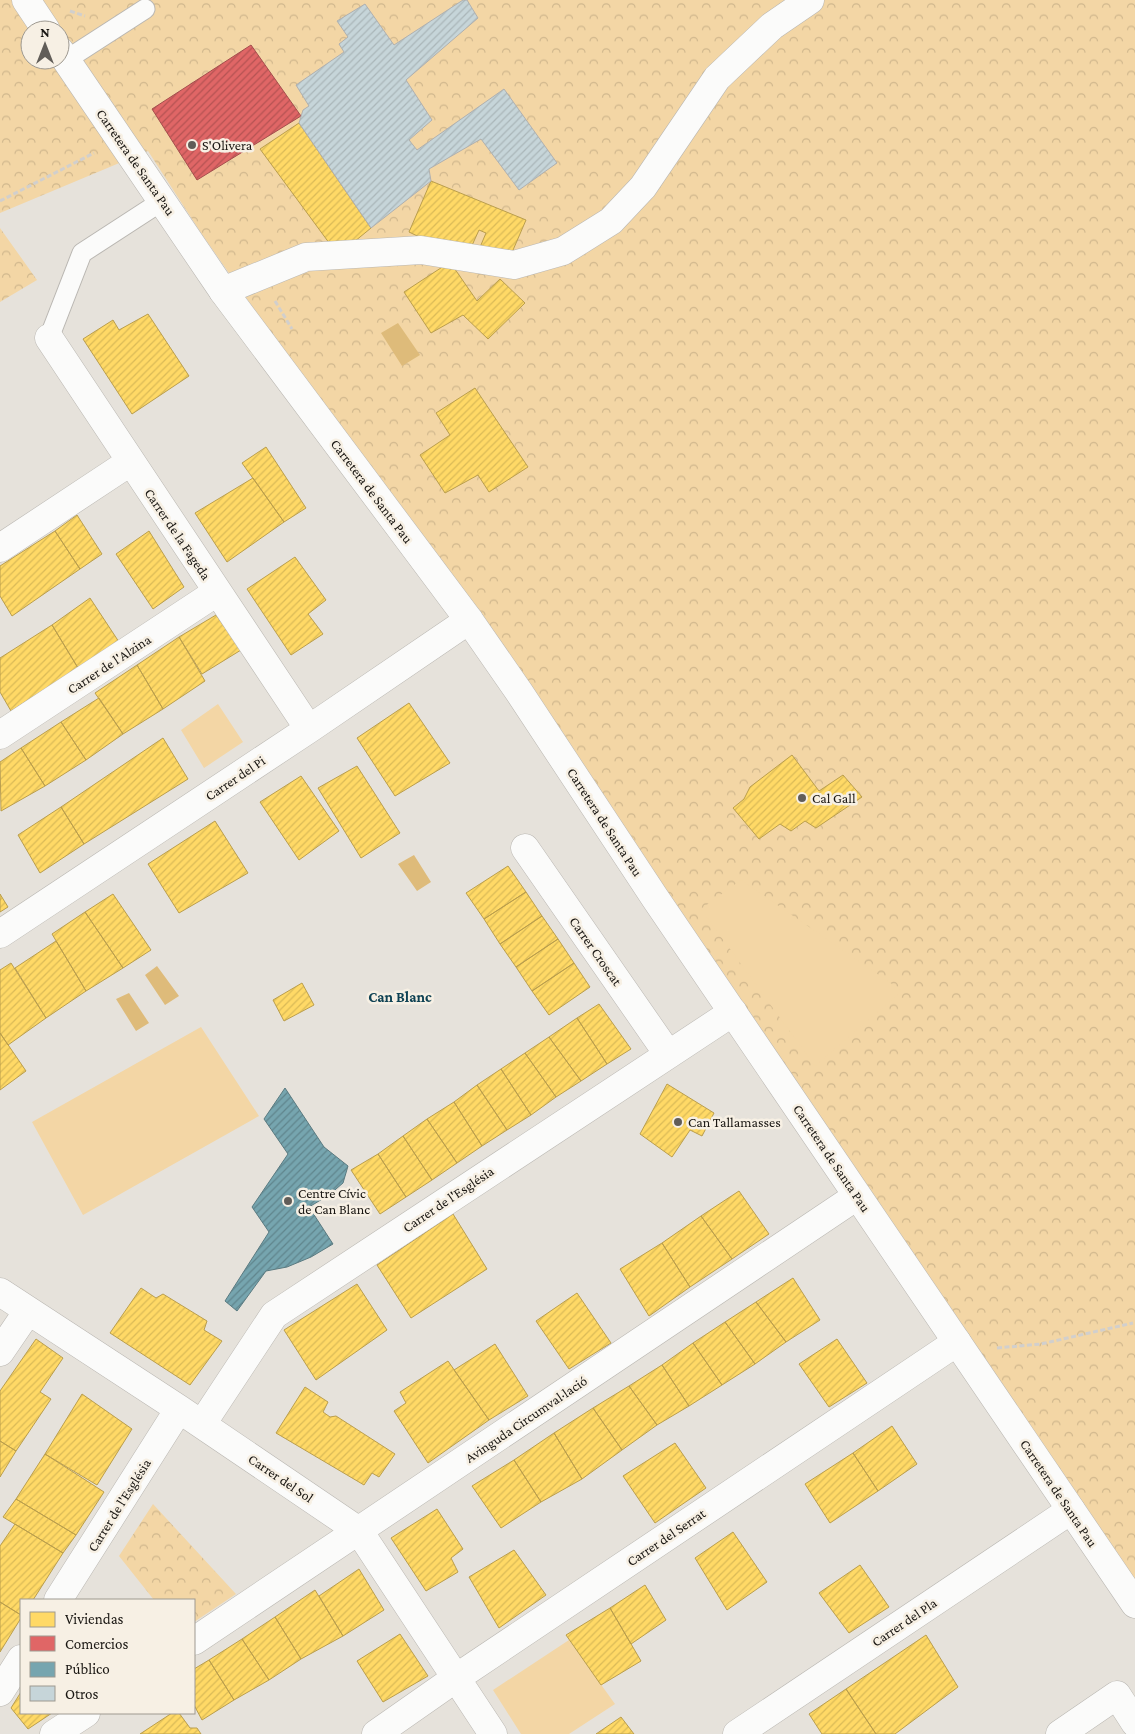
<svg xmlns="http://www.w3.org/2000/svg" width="1135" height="1734" viewBox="0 0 1135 1734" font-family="'Crimson Pro',serif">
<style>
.forest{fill:url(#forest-crowns);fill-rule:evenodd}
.garden{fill:#f3d6a5}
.water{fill:#debb7a}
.homes{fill:url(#homes-hatch);stroke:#ba9e4d}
.shops{fill:url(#shops-hatch);stroke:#a44e4d}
.public{fill:url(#public-hatch);stroke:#5a7a80}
.building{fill:url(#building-hatch);stroke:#b0b0af}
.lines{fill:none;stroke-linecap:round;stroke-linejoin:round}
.lane-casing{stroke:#bab7b2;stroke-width:21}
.street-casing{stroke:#bab7b2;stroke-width:29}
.secondary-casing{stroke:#bab7b2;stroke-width:29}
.path{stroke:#d1cfcd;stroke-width:3;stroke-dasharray:5 2.5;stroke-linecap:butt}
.lane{stroke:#fbfbfa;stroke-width:19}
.street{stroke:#fbfbfa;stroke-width:28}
.secondary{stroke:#fbfbfa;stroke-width:28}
.poi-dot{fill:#615d58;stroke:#f7f0e4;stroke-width:2}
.labels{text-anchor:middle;stroke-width:5;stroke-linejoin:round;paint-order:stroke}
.poi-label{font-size:14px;fill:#191612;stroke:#f7f0e4;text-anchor:start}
.street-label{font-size:14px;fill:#191612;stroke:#f7f0e4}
.neighbourhood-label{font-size:15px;font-weight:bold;fill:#0f4254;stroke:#f7f0e4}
</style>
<defs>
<pattern id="forest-crowns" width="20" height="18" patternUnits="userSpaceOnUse" patternTransform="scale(1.25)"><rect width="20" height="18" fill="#f3d6a5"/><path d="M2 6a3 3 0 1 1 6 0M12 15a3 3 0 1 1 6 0" fill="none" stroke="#d0b78d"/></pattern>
<pattern id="homes-hatch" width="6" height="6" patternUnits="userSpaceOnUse" patternTransform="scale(1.25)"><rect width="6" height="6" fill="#ffd966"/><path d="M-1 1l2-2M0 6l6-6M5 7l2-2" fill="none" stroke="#daba57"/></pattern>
<pattern id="shops-hatch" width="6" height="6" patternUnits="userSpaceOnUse" patternTransform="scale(1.25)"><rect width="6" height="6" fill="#e06666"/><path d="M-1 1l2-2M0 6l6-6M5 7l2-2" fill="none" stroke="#b55353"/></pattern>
<pattern id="public-hatch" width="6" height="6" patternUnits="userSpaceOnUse" patternTransform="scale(1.25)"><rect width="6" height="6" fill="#76a5af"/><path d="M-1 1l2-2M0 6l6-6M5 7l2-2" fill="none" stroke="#60858d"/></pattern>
<pattern id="building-hatch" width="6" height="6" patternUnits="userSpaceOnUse" patternTransform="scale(1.25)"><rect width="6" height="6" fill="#c6d5d9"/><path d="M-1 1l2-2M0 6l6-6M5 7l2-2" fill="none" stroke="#aab6b9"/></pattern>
</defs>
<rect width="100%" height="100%" fill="#e6e2db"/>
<path class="forest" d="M 0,0 L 1135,0 L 1135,1604 L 293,365 L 201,233 L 148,151 L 0,213 ZM 30,30 L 60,30 L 60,60 L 30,60 Z
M 0,228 L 37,280 L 0,302 Z
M 153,1504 L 236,1594 L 194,1622 L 194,1600 L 154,1600 L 119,1556 Z"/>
<path class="garden" d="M 218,704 L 243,742 L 204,768 L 181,730 Z
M 741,880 L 902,991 L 815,1066 L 701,909 Z
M 201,1027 L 259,1116 L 83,1215 L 32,1122 Z
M 569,1640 L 615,1704 L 569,1734 L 521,1734 L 493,1690 Z"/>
<path class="water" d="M 398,323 L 420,355 L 402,366 L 381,333 Z
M 414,855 L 431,882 L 417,891 L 398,864 Z
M 157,966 L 179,996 L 165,1005 L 145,975 Z
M 129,993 L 149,1023 L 136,1031 L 116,999 Z"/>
<path class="homes" d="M 299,123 L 371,228 L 338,255 L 260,149 Z
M 431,181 L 526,220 L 507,264 L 478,252 L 486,233 L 479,230 L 469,252 L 434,244 L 409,232 Z
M 450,262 L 477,301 L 500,279 L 525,303 L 488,339 L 463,315 L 431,333 L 404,292 Z
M 148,314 L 189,376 L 132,414 L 83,339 L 113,320 L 119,330 Z
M 475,388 L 528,467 L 489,492 L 478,475 L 445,493 L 420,455 L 450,435 L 436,413 Z
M 266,447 L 306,508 L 284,522 L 242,463 Z
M 253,478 L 284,522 L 227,562 L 195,513 Z
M 77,515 L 102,554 L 80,569 L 55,531 Z
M 55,531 L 80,569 L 12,616 L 0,596 L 0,566 Z
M 149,531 L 184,587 L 153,609 L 116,554 Z
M 295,557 L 326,600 L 308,614 L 323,634 L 291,655 L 247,589 Z
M 90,598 L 119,642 L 78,668 L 52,625 Z
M 216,615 L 241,650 L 202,674 L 179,637 Z
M 52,625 L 78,668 L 11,711 L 0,692 L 0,658 Z
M 179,637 L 205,681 L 163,709 L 137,665 Z
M 137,665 L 163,709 L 123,734 L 95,693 Z
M 99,698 L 123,734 L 86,760 L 61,722 Z
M 409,703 L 450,763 L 395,796 L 357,738 Z
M 61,722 L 86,760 L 45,786 L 21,748 Z
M 163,738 L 188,779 L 84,844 L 61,807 Z
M 21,748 L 45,786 L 1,811 L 0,762 Z
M 792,755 L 819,791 L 843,775 L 862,797 L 816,828 L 805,821 L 791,831 L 780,824 L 759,839 L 733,808 L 744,799 L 750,787 Z
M 357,766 L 400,833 L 361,858 L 318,788 Z
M 301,776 L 339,831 L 299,860 L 260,802 Z
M 61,807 L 84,844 L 40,873 L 18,835 Z
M 215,821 L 248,873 L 179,913 L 148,864 Z
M 508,866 L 526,892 L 484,919 L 466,893 Z
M 526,892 L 542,916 L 500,944 L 484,919 Z
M 0,894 L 8,907 L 0,912 Z
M 113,894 L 151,950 L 123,968 L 85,912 Z
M 85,912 L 123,968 L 86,991 L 52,934 Z
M 542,916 L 558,939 L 516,967 L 500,944 Z
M 558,939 L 574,963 L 532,991 L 516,967 Z
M 56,941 L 86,991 L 46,1018 L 15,968 Z
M 11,963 L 46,1018 L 8,1045 L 0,1033 L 0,970 Z
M 574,963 L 590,987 L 549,1015 L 532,991 Z
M 302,983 L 314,1005 L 284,1021 L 273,1000 Z
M 599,1004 L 631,1049 L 607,1064 L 577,1018 Z
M 577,1018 L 607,1064 L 581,1081 L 549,1037 Z
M 0,1033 L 26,1071 L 0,1090 Z
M 549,1037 L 581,1081 L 556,1097 L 525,1053 Z
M 525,1053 L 556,1097 L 531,1115 L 501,1069 Z
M 501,1069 L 531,1115 L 507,1130 L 477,1085 Z
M 667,1084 L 714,1113 L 702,1136 L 690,1130 L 672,1157 L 640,1134 Z
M 477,1085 L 507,1130 L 482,1146 L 454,1102 Z
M 454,1102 L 482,1146 L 457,1163 L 427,1119 Z
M 427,1119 L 457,1163 L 432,1180 L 403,1136 Z
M 403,1136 L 432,1180 L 406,1197 L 378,1154 Z
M 378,1154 L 406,1197 L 380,1214 L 351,1170 Z
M 739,1191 L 769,1234 L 732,1259 L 701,1216 Z
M 453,1214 L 487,1269 L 411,1318 L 377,1265 Z
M 701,1216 L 732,1259 L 690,1287 L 662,1243 Z
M 662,1243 L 690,1287 L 649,1316 L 620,1269 Z
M 793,1278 L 820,1320 L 786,1342 L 756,1302 Z
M 357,1284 L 387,1330 L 316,1380 L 284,1330 Z
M 141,1288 L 156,1298 L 163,1294 L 207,1321 L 204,1330 L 222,1341 L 190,1385 L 110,1333 Z
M 577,1293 L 611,1343 L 569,1369 L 536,1321 Z
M 756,1302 L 786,1342 L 755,1364 L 725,1322 Z
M 725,1322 L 755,1364 L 722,1385 L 693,1343 Z
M 36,1339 L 63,1358 L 40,1392 L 51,1399 L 16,1451 L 0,1441 L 0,1391 Z
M 837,1339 L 867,1383 L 829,1407 L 799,1364 Z
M 693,1343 L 722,1385 L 689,1406 L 662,1365 Z
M 495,1344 L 528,1396 L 489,1420 L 454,1370 Z
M 448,1361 L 489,1420 L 428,1463 L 394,1411 L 406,1403 L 400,1392 Z
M 662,1365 L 689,1406 L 657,1425 L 629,1386 Z
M 629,1386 L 657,1425 L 622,1450 L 593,1408 Z
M 305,1387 L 328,1402 L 323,1412 L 330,1417 L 336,1416 L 395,1454 L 379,1477 L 372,1473 L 364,1485 L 276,1433 Z
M 82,1394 L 132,1429 L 97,1485 L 45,1454 Z
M 593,1408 L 622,1450 L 582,1479 L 554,1433 Z
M 892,1426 L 917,1464 L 878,1491 L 853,1453 Z
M 554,1433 L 582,1479 L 541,1502 L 514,1460 Z
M 0,1441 L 16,1451 L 0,1477 Z
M 675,1443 L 706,1488 L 655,1523 L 623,1476 Z
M 853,1453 L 878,1491 L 830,1523 L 805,1484 Z
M 45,1454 L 104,1492 L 76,1535 L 16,1499 Z
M 514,1460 L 541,1502 L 501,1528 L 472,1486 Z
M 16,1499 L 76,1535 L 63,1553 L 3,1517 Z
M 437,1509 L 463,1549 L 451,1558 L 458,1572 L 426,1591 L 391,1538 Z
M 15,1524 L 63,1553 L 33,1600 L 21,1600 L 21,1615 L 0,1602 L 0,1546 Z
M 733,1532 L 767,1582 L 727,1610 L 695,1558 Z
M 514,1550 L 546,1595 L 499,1628 L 469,1577 Z
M 860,1565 L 889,1607 L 849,1633 L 819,1593 Z
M 359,1569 L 384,1610 L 343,1636 L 319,1596 Z
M 645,1585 L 666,1620 L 631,1644 L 610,1608 Z
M 315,1590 L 343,1636 L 301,1659 L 275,1617 Z
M 0,1602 L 21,1615 L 21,1618 L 0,1652 Z
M 610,1608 L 641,1661 L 601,1685 L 566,1635 Z
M 275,1617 L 301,1659 L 269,1680 L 242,1639 Z
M 400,1634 L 428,1676 L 383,1702 L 357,1661 Z
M 926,1635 L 958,1687 L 895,1734 L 876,1734 L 846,1689 Z
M 242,1639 L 269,1680 L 234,1700 L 209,1660 Z
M 209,1660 L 234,1700 L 202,1720 L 194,1705 L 194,1669 Z
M 846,1689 L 876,1734 L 822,1734 L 809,1714 Z
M 21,1692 L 21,1713 L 52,1713 L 28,1729 L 11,1708 Z
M 172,1713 L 179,1713 L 190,1728 L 197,1728 L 201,1734 L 140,1734 Z
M 621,1717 L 634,1734 L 596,1734 Z"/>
<path class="shops" d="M 251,45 L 301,116 L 197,180 L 152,109 Z"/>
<path class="public" d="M 285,1088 L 324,1147 L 348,1166 L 343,1183 L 329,1195 L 309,1207 L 333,1244 L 311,1257 L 287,1267 L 266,1271 L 237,1311 L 225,1301 L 269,1232 L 252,1207 L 288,1154 L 264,1119 Z"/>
<path class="building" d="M 463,0 L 467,0 L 478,18 L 406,80 L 432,120 L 409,140 L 417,150 L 504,89 L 557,163 L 519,190 L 481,139 L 429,169 L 431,181 L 371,228 L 299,123 L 303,110 L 309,106 L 296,85 L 344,52 L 339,44 L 348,37 L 337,21 L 365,4 L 394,45 Z"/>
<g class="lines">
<defs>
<path id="lane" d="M 66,60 L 145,9
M 49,338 L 82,253 L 162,201"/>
<path id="street" d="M 223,291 L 306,257 L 421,250 L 514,265 L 563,251 L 611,221 L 643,187 L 717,78 L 772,26 L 810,0
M 49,338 L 309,729
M 0,548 L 130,462
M 0,735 L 217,592
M 525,848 L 668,1054
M 0,934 L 309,729 L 469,620
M 0,1292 L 179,1409 L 359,1531 L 493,1734
M 0,1352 L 28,1311
M 202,1424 L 274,1315 L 733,1012
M 58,1600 L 179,1409
M 194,1641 L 857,1196
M 0,1692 L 21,1659
M 54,1734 L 86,1713
M 376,1734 L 456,1678 L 957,1342
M 737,1734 L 1071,1510
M 1060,1734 L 1117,1695 L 1135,1723"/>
<path id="secondary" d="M 26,0 L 46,30
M 60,51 L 223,291 L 469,620 L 519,692 L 655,898 L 1135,1604"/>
</defs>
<use href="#lane" class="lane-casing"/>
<use href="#street" class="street-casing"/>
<use href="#secondary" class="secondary-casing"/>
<path class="path" d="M 70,11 L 85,16
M 0,201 L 94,153
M 275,301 L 292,329
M 997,1348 L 1041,1344 L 1133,1323"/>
<use href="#lane" class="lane"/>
<use href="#street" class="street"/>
<use href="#secondary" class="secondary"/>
</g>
<g class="poi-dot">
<circle cx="192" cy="145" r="5"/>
<circle cx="802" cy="798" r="5"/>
<circle cx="678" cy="1122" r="5"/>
<circle cx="288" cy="1201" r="5"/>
</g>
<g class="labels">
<g class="poi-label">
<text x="202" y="150">S'Olivera</text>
<text x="812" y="803">Cal Gall</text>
<text x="688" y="1127">Can Tallamasses</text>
<text x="298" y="1198">Centre Cívic<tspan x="298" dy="16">de Can Blanc</tspan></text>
</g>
<g class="street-label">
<text transform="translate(136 162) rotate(55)" y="5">Carretera de Santa Pau</text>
<text transform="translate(372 491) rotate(53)" y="5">Carretera de Santa Pau</text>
<text transform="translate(178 534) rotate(56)" y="5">Carrer de la Fageda</text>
<text transform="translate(109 664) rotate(-33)" y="5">Carrer de l'Alzina</text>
<text transform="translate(235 778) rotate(-34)" y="5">Carrer del Pi</text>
<text transform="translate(605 822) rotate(57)" y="5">Carretera de Santa Pau</text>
<text transform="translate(596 951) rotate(55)" y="5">Carrer Croscat</text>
<text transform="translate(832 1158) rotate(56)" y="5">Carretera de Santa Pau</text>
<text transform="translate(448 1199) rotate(-34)" y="5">Carrer de l'Església</text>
<text transform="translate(526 1419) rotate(-34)" y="5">Avinguda Circumval·lació</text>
<text transform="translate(281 1478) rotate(34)" y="5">Carrer del Sol</text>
<text transform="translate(1059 1493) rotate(56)" y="5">Carretera de Santa Pau</text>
<text transform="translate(119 1505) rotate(-58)" y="5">Carrer de l'Església</text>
<text transform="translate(666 1537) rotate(-34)" y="5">Carrer del Serrat</text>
<text transform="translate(904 1622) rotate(-34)" y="5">Carrer del Pla</text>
</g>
<g class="neighbourhood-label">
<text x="400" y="1002">Can Blanc</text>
</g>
</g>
<rect x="20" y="1599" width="175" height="115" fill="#f7f0e4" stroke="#9e9990"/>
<rect x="30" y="1612" width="25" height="15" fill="#ffd966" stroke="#9e9990"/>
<text x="65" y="1624" font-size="15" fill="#191612">Viviendas</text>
<rect x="30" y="1636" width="25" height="15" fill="#e06666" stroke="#9e9990"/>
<text x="65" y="1649" font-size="15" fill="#191612">Comercios</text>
<rect x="30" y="1662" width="25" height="15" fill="#76a5af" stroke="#9e9990"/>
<text x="65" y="1674" font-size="15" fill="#191612">Público</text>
<rect x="30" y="1686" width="25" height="15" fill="#c6d5d9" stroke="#9e9990"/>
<text x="65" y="1699" font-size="15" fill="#191612">Otros</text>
<g transform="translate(45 45)"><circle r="24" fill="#f7f0e4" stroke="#9e9990"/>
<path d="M0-4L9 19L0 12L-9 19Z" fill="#615d58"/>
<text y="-8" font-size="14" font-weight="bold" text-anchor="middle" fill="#191612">N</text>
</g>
</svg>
